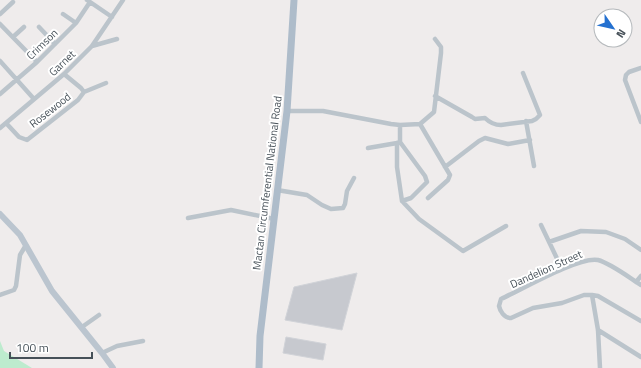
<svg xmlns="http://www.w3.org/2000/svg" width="641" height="368" viewBox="0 0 641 368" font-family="'Titillium Web',sans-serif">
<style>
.green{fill:#bdebce}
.building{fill:#c7c9cf;stroke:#d1d3d8}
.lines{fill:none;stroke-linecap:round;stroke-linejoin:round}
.street{stroke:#bbc4cb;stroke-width:4.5}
.secondary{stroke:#bbc5cf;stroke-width:6}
.primary{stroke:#aebcca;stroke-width:7}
.labels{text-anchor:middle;stroke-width:4;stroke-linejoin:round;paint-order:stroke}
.street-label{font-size:11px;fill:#465058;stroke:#fff}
</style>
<rect width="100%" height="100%" fill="#efecec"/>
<path class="green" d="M 0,341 L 4,351 L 32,368 L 0,368 Z"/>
<path class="building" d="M 357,273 L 342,330 L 285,320 L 294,287 Z
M 286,337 L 326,344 L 323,360 L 283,353 Z"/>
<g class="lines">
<path class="street" d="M 87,0 L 112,17
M 0,14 L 13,2
M 63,14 L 76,23
M 0,24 L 37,62
M 39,27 L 55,44
M 13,37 L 24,27
M 92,46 L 117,39
M 0,61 L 34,99
M 641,68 L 629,72 L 626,75 L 625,80 L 641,122
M 64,74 L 81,88 L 84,92
M 0,94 L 37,62 L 76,23 L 90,2
M 435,96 L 472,117 L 475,119 L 485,118 C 490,123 494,125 501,125 L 532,121 L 536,119 L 540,115 L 523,73
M 287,111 L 323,111 L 391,124 L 400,125 L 420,124 L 434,112 L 441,53 L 441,47 L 435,39
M 526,121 L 534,166
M 6,123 L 19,137 L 27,140 L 78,100 L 84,92 L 106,83
M 420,124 L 450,175 L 448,180 L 428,198
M 400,125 L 400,142 L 425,176 L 427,182 L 411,198 L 402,201
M 0,128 L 64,74 L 92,46 L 123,0
M 400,142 L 397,143 L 397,167 L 402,201 L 419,219 L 463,251 L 506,226
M 368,148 L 397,143
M 445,167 L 479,141 L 485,138 L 508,144 L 530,140
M 277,190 L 307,195 L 322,205 L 331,209 L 343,208 L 345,204 L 347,191 L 354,178
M 188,218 L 231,210 L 274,219
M 541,225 L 562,269
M 549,242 L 581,231 L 606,232 L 625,239 L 641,250
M 636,282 L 641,276
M 0,295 L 14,290 L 16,286 L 20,255 L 26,245
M 592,295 L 584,295 L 562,303 L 533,308 L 511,318 C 504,318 500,311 499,306 L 501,299 C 521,290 579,256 598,260 C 610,263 630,278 641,285
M 82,327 L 99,315
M 598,330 L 641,357
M 102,353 L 117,346 L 143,341
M 600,368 L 598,330 L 592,295 L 598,296 L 641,321"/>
<path class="secondary" d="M 0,214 L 20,235 L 52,291 L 102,353 L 113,368"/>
<path class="primary" d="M 259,368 L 260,336 L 287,111 L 294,0"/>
</g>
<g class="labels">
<g class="street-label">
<text transform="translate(42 44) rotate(-44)" y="4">Crimson</text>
<text transform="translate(62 63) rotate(-44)" y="4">Garnet</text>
<text transform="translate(50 110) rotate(-38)" y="4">Rosewood</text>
<text transform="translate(267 183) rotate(-83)" y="4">Mactan Circumferential National Road</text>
<text transform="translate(546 269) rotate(-24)" y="4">Dandelion Street</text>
</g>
</g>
<g transform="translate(613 28) rotate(124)"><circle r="19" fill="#ffffff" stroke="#b5b9bc"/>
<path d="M0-3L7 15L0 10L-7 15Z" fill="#2571d0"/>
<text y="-6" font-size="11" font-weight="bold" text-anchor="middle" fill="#465058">N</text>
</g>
<path d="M10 352v6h82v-6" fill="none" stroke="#465058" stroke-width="2"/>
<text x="16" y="352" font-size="12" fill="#465058" stroke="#ffffff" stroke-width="3" paint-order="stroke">100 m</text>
</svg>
